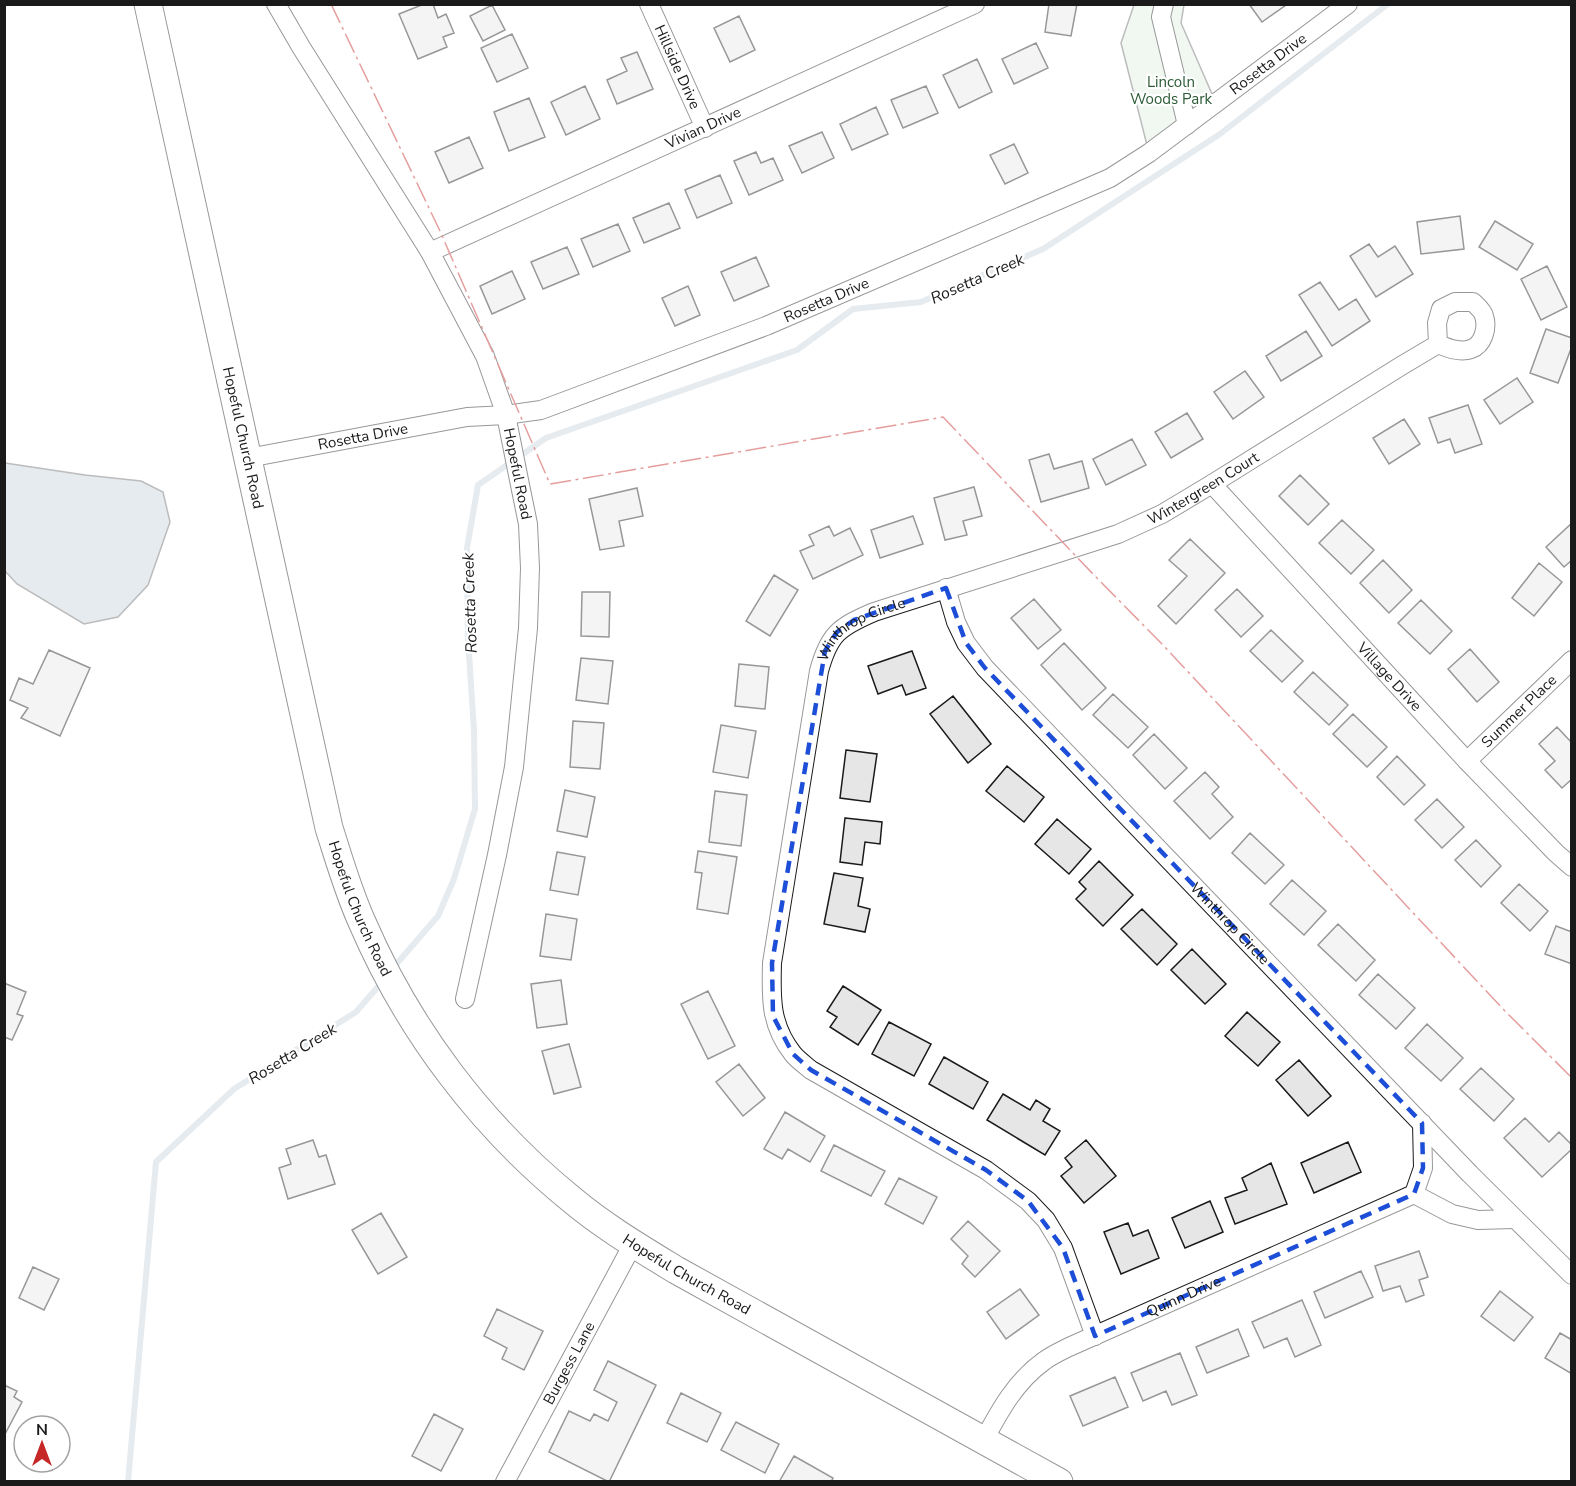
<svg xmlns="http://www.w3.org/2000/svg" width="1576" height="1486" viewBox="0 0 1576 1486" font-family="'Nunito Sans',sans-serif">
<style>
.green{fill:#e0efe3;stroke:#6a6a6a;stroke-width:1.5}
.water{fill:#c6d2dc;stroke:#6a6a6a;stroke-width:1.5}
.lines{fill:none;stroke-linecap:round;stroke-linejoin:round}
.stream{stroke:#c6d2dc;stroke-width:6}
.building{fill:#e6e6e6;stroke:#1a1a1a;stroke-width:1.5}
.minor-casing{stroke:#1a1a1a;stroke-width:20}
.secondary-casing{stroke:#1a1a1a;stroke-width:29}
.minor{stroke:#fff;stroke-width:18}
.secondary{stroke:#fff;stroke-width:27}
.power{stroke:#c62828;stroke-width:1.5;stroke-dasharray:21 4.5 3 4.5;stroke-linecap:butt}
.marked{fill:none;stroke:#1d4ed8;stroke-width:4.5;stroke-dasharray:12 8;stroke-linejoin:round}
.labels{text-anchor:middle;stroke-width:4.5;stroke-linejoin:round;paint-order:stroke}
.street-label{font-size:15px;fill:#1a1a1a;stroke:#fff}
.park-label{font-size:15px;fill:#2b5a34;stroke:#fff}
.water-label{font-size:16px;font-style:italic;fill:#1a1a1a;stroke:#fff}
</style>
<rect width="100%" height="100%" fill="#fff"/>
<path class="green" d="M 1134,5 L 1184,5 L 1181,23 L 1216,103 L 1149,153 L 1121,43 Z"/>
<path class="water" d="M 5,463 L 85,475 L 141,481 L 163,492 L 170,522 L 148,585 L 118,617 L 84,624 L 17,584 L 5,571 Z"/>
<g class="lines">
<path class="stream" d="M 393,968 L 438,916 L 454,879 L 475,809 L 474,731 L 468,638 L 467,548 L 478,485 L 546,438 L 797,350 L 853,309 L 921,302 L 1043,249 L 1220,134 L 1388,4
M 128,1482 L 156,1162 L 234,1089 L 356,1012 L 383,981"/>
</g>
<path class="building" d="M 424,4 L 433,4 L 438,18 L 446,14 L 454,33 L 443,37 L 447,47 L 418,59 L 399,14 Z
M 1049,4 L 1077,4 L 1071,36 L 1045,32 Z
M 1249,4 L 1286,4 L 1286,5 L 1262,22 Z
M 492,5 L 505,30 L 483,41 L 470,16 Z
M 739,16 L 755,50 L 730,62 L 714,28 Z
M 512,34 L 528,68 L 497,82 L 481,48 Z
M 1036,43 L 1048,68 L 1014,84 L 1002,59 Z
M 637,52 L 653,89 L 617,104 L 607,80 L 627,71 L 621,58 Z
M 977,59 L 992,92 L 959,108 L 943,75 Z
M 585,86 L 600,119 L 566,135 L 551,102 Z
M 926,86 L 938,113 L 903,128 L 891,100 Z
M 529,98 L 545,137 L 509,151 L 494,112 Z
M 876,107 L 888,134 L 852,150 L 840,124 Z
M 822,132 L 834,158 L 802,173 L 789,146 Z
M 469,137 L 483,168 L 449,183 L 435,152 Z
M 1014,144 L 1028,173 L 1005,184 L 990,155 Z
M 756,152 L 761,163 L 773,158 L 783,180 L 749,195 L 734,161 Z
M 720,175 L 732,203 L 697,218 L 685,190 Z
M 669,203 L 680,228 L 644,243 L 633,218 Z
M 1460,216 L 1464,249 L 1421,254 L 1417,222 Z
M 1495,221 L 1533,244 L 1517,270 L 1479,247 Z
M 618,224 L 630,251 L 593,267 L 581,239 Z
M 1369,244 L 1378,257 L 1395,246 L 1413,274 L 1376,297 L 1350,256 Z
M 567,247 L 579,274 L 543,289 L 531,262 Z
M 756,257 L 769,286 L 734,301 L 721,272 Z
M 1547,266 L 1567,307 L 1541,320 L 1521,279 Z
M 512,271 L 525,299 L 492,314 L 480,286 Z
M 1320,282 L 1339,310 L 1356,299 L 1370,321 L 1332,346 L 1299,295 Z
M 688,286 L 700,315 L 675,326 L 662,298 Z
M 1546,329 L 1572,338 L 1572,346 L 1558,383 L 1530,373 Z
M 1306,331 L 1322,356 L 1281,381 L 1266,356 Z
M 1245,371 L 1264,397 L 1233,419 L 1214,392 Z
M 1517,378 L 1533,402 L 1500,424 L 1484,400 Z
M 1468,405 L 1482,444 L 1455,453 L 1450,439 L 1438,443 L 1429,418 Z
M 1187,413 L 1203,439 L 1171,458 L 1155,432 Z
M 1404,419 L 1420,444 L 1389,464 L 1373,438 Z
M 1132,439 L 1146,465 L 1106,485 L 1093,459 Z
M 1049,454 L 1054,469 L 1082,461 L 1089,488 L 1041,502 L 1029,460 Z
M 1300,475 L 1329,504 L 1308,525 L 1279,496 Z
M 974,487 L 982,516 L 963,521 L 967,535 L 945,540 L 934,498 Z
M 637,488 L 643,516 L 619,521 L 624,546 L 600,550 L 589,499 Z
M 913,516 L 923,544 L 880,558 L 871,530 Z
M 1342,520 L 1374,550 L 1351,574 L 1319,543 Z
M 1572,523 L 1572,560 L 1564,567 L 1546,547 Z
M 829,526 L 834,536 L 850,528 L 863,555 L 813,579 L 800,551 L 814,545 L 809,535 Z
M 1190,539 L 1225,573 L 1176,624 L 1158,606 L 1187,576 L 1169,560 Z
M 1383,560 L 1412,590 L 1389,613 L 1360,583 Z
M 1539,563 L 1562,582 L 1534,616 L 1512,598 Z
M 774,575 L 798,590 L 770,636 L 746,621 Z
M 1237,589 L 1263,616 L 1241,637 L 1215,610 Z
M 582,592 L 610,592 L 609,637 L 581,636 Z
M 1034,599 L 1061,630 L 1038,649 L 1011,618 Z
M 1421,600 L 1452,631 L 1430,654 L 1398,623 Z
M 1271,630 L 1303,661 L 1282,682 L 1250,651 Z
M 1064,643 L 1106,688 L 1082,710 L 1041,665 Z
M 1470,649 L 1499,682 L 1477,702 L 1448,669 Z
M 49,650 L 90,668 L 60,736 L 21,718 L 28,708 L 10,700 L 19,678 L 33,684 Z
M 912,651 L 926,688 L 906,695 L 902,685 L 878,694 L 868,666 Z
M 581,658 L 613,661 L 608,704 L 576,700 Z
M 739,664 L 769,667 L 765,709 L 735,706 Z
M 1313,672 L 1348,705 L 1329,725 L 1294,692 Z
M 1113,694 L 1148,727 L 1128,748 L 1093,715 Z
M 953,696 L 991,744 L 968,763 L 930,714 Z
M 1353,714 L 1387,747 L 1367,767 L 1333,734 Z
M 573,721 L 604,723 L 600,769 L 570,767 Z
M 721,725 L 756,731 L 748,778 L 713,772 Z
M 1557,727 L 1572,743 L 1572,779 L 1562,788 L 1545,770 L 1555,761 L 1539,744 Z
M 1154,734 L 1187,768 L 1165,789 L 1133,755 Z
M 846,750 L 877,754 L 870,802 L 840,798 Z
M 1397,756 L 1425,785 L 1404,805 L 1377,777 Z
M 1007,766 L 1044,797 L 1024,822 L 986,791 Z
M 1205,772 L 1219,787 L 1212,794 L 1233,817 L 1210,839 L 1174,801 Z
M 565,790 L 595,797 L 587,837 L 557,831 Z
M 715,791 L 747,795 L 741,846 L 709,842 Z
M 1437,799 L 1464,827 L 1442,848 L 1415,820 Z
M 845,818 L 882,822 L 880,844 L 865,842 L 862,865 L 840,862 Z
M 1057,819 L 1091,849 L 1069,874 L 1035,844 Z
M 1250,833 L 1284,865 L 1265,884 L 1232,853 Z
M 1476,840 L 1501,866 L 1481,887 L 1455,860 Z
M 698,851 L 737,857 L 728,914 L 697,909 L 702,873 L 695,872 Z
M 557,852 L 585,857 L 578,895 L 550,890 Z
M 1099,861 L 1133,895 L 1103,926 L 1076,899 L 1086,889 L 1079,882 Z
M 834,873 L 863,878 L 858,906 L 870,909 L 865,932 L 824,924 Z
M 1292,880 L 1326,911 L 1304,935 L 1270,904 Z
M 1519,884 L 1548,911 L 1530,931 L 1501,903 Z
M 1142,909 L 1177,944 L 1157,965 L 1121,929 Z
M 546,914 L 577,919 L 571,960 L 540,956 Z
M 1338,924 L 1375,960 L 1356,981 L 1318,945 Z
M 1556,926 L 1572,932 L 1572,964 L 1545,954 Z
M 1192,949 L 1226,984 L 1205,1004 L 1171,970 Z
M 1378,974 L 1415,1008 L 1396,1029 L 1359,995 Z
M 561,980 L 567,1024 L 537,1028 L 531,984 Z
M 4,983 L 26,992 L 17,1014 L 23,1016 L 12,1040 L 4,1037 Z
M 843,986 L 881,1010 L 858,1045 L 830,1027 L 837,1017 L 827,1011 Z
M 708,991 L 735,1046 L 708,1059 L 681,1004 Z
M 1247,1012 L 1280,1042 L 1258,1066 L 1225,1036 Z
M 889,1022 L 931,1044 L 914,1076 L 872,1054 Z
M 1427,1024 L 1463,1058 L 1441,1081 L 1405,1048 Z
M 569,1044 L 581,1087 L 554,1094 L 542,1051 Z
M 944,1057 L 988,1082 L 973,1109 L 929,1084 Z
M 1299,1060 L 1331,1096 L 1308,1116 L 1276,1080 Z
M 739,1064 L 765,1098 L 743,1116 L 716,1082 Z
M 1481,1068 L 1514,1099 L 1494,1121 L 1460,1089 Z
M 1003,1094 L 1030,1110 L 1036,1100 L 1050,1109 L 1043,1121 L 1060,1131 L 1045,1155 L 987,1120 Z
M 785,1112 L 825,1136 L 810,1162 L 788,1149 L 782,1159 L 764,1149 Z
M 1525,1118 L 1549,1142 L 1559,1132 L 1572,1145 L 1572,1149 L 1542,1177 L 1504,1138 Z
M 313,1140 L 319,1157 L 326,1155 L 335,1184 L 288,1199 L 279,1168 L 291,1164 L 286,1149 Z
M 1086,1140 L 1116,1176 L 1084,1203 L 1061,1176 L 1072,1167 L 1065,1158 Z
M 1348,1142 L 1361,1172 L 1314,1193 L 1301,1163 Z
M 834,1145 L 885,1171 L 871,1196 L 821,1171 Z
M 1271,1163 L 1287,1204 L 1235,1224 L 1225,1198 L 1247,1190 L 1242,1178 Z
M 899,1178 L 937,1197 L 923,1224 L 885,1204 Z
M 1210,1201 L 1223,1232 L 1185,1248 L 1172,1218 Z
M 381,1213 L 407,1257 L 378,1274 L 352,1230 Z
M 968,1221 L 1000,1251 L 975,1277 L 962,1264 L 968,1256 L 951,1239 Z
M 1128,1223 L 1133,1236 L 1148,1230 L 1159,1258 L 1121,1274 L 1104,1232 Z
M 1419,1251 L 1428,1277 L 1419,1280 L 1424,1295 L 1406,1302 L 1400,1286 L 1383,1291 L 1375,1266 Z
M 33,1267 L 59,1279 L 44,1310 L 19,1298 Z
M 1361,1271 L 1373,1297 L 1325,1318 L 1314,1292 Z
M 1020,1289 L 1039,1315 L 1006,1339 L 987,1312 Z
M 1500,1291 L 1533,1317 L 1514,1341 L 1481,1316 Z
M 1302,1300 L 1321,1345 L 1295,1357 L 1287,1338 L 1264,1348 L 1252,1322 Z
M 497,1309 L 543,1331 L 524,1370 L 502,1359 L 507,1348 L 484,1336 Z
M 1238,1329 L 1249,1356 L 1207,1373 L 1196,1347 Z
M 1560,1333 L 1572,1340 L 1572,1374 L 1545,1358 Z
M 1180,1353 L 1197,1395 L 1172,1405 L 1166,1391 L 1143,1401 L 1131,1373 Z
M 608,1361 L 656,1385 L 609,1482 L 549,1452 L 569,1411 L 590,1421 L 594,1414 L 608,1421 L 617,1402 L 594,1390 Z
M 1115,1377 L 1128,1407 L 1083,1426 L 1070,1396 Z
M 4,1385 L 17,1391 L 14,1397 L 22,1402 L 4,1436 Z
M 681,1393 L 721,1413 L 707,1442 L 667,1423 Z
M 434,1414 L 463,1429 L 441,1471 L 412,1456 Z
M 736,1422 L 779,1444 L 765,1473 L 721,1450 Z
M 794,1456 L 833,1478 L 831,1482 L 779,1482 Z"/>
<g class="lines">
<defs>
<g id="minor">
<path id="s1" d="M 276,4 L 301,47 L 430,252 L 485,356 L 506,415 L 520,485 L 528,524 L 530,568 L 528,628 L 514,767 L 497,855 L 465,999"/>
<path id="s2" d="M 649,4 L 705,128"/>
<path d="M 1164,4 L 1161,17 L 1187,125"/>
<path id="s3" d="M 430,252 L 975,4"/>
<path id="s4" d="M 248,458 L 467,417 L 506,415 L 541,410 L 766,326 L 1110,178 L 1149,153 L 1348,4"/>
<path id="s5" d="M 1212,484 L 1467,761 L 1556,853 L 1572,867"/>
<path id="s6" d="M 946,588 L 956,622 L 966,643 L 985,668 L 1470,1174 L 1572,1275"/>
<path id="s7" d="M 1467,761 L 1572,660"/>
<path d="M 1414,1194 L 1452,1214 L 1478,1220 L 1514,1219"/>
<path id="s8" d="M 1095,1336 L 1063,1248 L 1046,1220 L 1028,1201 L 986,1170 L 811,1070 C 805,1065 798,1060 793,1054 C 770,1025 771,998 772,963 L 819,671 C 829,634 839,627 874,612 L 1118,534 L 1162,514 L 1212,484 L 1401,366 L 1438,344 C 1448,348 1460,353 1471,349 C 1483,345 1488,328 1484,316 C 1483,311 1477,306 1473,302 L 1455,302 L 1441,309 L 1437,323 L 1438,344"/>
<path id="s9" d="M 984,1440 C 1000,1410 1016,1381 1044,1361 C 1052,1355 1061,1351 1069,1347 L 1414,1194 L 1423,1168 L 1422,1123"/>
<path id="s10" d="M 505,1482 L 633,1244"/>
</g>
<g id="secondary">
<path id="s11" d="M 148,4 L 329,828 C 339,859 348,891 362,922 C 408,1029 480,1125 571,1199 C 603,1226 640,1248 676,1270 L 1059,1482"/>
</g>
</defs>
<use href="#minor" class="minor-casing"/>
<use href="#secondary" class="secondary-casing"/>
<use href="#minor" class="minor"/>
<use href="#secondary" class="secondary"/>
<path class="power" d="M 331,4 L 440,231 L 550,484 L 943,417 L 1093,574 L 1162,644 L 1503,1009 L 1572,1078"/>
</g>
<path d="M0 0H1576V1486H0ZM 946,588 L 966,643 L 985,668 L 1422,1123 L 1423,1168 L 1414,1194 L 1095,1336 L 1063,1248 L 1028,1201 L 986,1170 L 811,1070 L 793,1054 L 773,1016 L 772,963 L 825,651 L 837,632 L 854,620 Z" fill="#fff" fill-opacity=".55" fill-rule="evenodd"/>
<path class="marked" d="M 946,588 L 966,643 L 985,668 L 1422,1123 L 1423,1168 L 1414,1194 L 1095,1336 L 1063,1248 L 1028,1201 L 986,1170 L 811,1070 L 793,1054 L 773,1016 L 772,963 L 825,651 L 837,632 L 854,620 Z"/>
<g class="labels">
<g class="street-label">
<text dy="5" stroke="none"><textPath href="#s4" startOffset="1107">Rosetta Drive</textPath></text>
<text dy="5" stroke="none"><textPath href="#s2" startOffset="69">Hillside Drive</textPath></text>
<text dy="5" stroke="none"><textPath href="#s3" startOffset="300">Vivian Drive</textPath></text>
<text dy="5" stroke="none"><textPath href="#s4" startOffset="603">Rosetta Drive</textPath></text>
<text dy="5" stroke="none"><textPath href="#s4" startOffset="117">Rosetta Drive</textPath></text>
<text dy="5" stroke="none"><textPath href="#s11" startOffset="444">Hopeful Church Road</textPath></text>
<text dy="5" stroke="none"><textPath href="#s1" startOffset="532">Hopeful Road</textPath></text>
<text dy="5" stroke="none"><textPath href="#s8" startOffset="1260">Wintergreen Court</textPath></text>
<text dy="5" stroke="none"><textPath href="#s8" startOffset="886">Winthrop Circle</textPath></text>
<text dy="5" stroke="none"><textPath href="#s5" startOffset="262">Village Drive</textPath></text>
<text dy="5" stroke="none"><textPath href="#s7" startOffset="72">Summer Place</textPath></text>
<text dy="5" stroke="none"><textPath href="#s11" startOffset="930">Hopeful Church Road</textPath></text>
<text dy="5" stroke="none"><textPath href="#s6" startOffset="444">Winthrop Circle</textPath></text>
<text dy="5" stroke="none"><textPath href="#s11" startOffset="1432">Hopeful Church Road</textPath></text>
<text dy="5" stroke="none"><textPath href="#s9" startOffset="254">Quinn Drive</textPath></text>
<text dy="5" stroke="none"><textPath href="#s10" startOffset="135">Burgess Lane</textPath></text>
</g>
<g class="park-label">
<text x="1171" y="87">Lincoln<tspan x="1171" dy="17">Woods Park</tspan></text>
</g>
<g class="water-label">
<text transform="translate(977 278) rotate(-24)" y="6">Rosetta Creek</text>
<text transform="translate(469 603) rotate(-92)" y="6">Rosetta Creek</text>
<text transform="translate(292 1053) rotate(-32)" y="6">Rosetta Creek</text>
</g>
</g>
<rect width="1576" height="1486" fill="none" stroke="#1a1a1a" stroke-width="12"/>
<g transform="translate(42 1444)"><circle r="28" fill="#ffffff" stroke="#a3a3a3" stroke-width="1.5"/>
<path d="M0-4.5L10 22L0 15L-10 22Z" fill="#c62828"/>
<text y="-9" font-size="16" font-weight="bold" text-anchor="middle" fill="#1a1a1a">N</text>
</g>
</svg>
